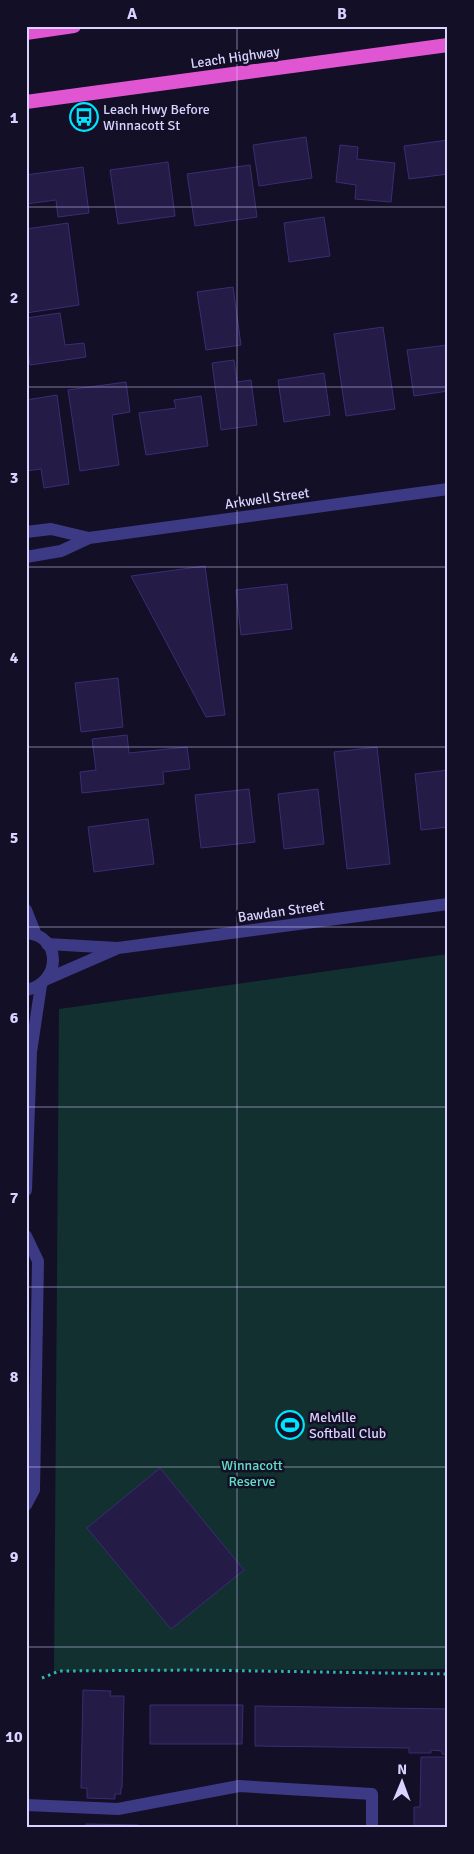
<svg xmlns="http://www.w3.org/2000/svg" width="474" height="1854" viewBox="0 0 474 1854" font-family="Signika,sans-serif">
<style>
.green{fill:#12302f}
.building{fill:#241b47;stroke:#3b2d73}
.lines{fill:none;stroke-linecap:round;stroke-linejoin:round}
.path{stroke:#2fb8b0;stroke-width:3;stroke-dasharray:2.5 4;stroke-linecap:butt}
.minor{stroke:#3d3a85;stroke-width:12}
.tertiary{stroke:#3d3a85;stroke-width:12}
.trunk{stroke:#e055d1;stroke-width:14}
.grid{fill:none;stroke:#d9d4ff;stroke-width:1;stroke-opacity:0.55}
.labels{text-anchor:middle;stroke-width:5;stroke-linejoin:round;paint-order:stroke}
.street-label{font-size:14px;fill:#d9d4ff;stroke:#130f26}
.poi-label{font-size:14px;fill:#d9d4ff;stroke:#130f26;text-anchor:start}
.park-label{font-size:14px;fill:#5fe0c0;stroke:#130f26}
.neatline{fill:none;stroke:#d9d4ff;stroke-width:2}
.grid-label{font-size:16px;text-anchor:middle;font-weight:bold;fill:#d9d4ff}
</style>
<rect width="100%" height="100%" fill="#130f26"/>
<path class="green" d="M 448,954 L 448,1669 L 54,1671 L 59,1009 Z"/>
<path class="building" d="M 306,137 L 312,178 L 259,186 L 253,145 Z
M 448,140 L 448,174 L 409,179 L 404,146 Z
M 340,145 L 358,147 L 357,159 L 395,163 L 391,202 L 355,199 L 356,185 L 336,182 Z
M 168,162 L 175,216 L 118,224 L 110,170 Z
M 250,165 L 257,217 L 195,226 L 187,174 Z
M 83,167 L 89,213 L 58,217 L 56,200 L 26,204 L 26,175 Z
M 324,217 L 330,256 L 289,262 L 284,223 Z
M 68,223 L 79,305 L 26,313 L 26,229 Z
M 233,287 L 241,345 L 206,350 L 197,292 Z
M 60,313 L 65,345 L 84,343 L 86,357 L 30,365 L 26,339 L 26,318 Z
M 383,327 L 395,409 L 346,416 L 334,334 Z
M 448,345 L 448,391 L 414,396 L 407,350 Z
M 234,360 L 237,382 L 251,380 L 257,425 L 221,430 L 212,363 Z
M 324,373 L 330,415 L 284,422 L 278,380 Z
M 126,382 L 130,412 L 112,415 L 119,465 L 80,471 L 68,390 Z
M 57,395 L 69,484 L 44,488 L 41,469 L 26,471 L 26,400 Z
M 201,396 L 208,446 L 146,455 L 139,413 L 176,408 L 174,400 Z
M 205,566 L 225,715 L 206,717 L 131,576 Z
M 287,584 L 292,629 L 241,635 L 236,590 Z
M 118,678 L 123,727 L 81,732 L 75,683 Z
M 127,735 L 129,753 L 187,747 L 190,769 L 163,772 L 164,784 L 82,793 L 80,772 L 96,770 L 92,739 Z
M 377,747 L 390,864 L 347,869 L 334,752 Z
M 448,770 L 448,827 L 421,830 L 415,774 Z
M 249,789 L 255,842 L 201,848 L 195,795 Z
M 318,789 L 324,844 L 284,849 L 278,794 Z
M 148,819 L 154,864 L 94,872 L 88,827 Z
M 160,1468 L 244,1570 L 171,1629 L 87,1528 Z
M 83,1690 L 111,1691 L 110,1696 L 124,1696 L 122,1788 L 121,1788 L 121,1794 L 115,1794 L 115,1799 L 87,1798 L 87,1788 L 81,1788 Z
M 150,1705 L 243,1705 L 242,1744 L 150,1744 Z
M 255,1706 L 448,1709 L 448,1755 L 442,1754 L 442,1751 L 431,1750 L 431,1753 L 409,1753 L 409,1748 L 255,1746 Z
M 421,1757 L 448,1757 L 448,1828 L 414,1828 L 414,1807 L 420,1807 Z
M 86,1824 L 138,1825 L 138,1828 L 86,1828 Z"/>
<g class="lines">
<path class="path" d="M 42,1678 L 59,1671 L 194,1670 L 448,1674"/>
<path class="minor" d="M 26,532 L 51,529 L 89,538
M 26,557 L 61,551 L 89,538 L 448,489
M 47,944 L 118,948 L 448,904
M 47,979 L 116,949
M 26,1805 L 118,1809 L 239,1786 L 372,1794 L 372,1828"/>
<path class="tertiary" d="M 26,910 L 36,935
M 26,933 C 62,935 62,983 26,990
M 26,1190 L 31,1052 L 41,985
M 26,1236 L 38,1261 L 34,1490 L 26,1505"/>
<path class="trunk" d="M 26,33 L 74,26
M 26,102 L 448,45"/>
</g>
<path class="grid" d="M 237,26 L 237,1828M 26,207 L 448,207M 26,387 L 448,387M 26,567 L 448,567M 26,747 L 448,747M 26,927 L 448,927M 26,1107 L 448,1107M 26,1287 L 448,1287M 26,1467 L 448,1467M 26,1647 L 448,1647"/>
<defs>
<symbol id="bus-ring" viewBox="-11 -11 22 22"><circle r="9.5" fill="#130f26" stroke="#00e5ff" stroke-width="1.5"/><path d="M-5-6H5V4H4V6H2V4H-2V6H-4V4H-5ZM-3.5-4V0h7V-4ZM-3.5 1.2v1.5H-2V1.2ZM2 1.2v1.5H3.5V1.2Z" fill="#00e5ff"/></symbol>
<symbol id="stadium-ring" viewBox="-11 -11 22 22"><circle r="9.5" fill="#130f26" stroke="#00e5ff" stroke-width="1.5"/><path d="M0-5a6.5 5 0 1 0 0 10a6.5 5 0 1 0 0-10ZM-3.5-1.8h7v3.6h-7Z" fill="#00e5ff"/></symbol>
</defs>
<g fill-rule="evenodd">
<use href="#bus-ring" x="68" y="101" width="32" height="32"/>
<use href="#stadium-ring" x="274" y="1409" width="32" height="32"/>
</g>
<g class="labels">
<g class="street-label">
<text transform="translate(235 57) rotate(-8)" y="5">Leach Highway</text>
<text transform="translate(267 498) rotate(-8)" y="5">Arkwell Street</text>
<text transform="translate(281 911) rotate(-8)" y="5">Bawdan Street</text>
</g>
<g class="poi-label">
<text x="103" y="114">Leach Hwy Before<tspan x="103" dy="16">Winnacott St</tspan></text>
<text x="309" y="1422">Melville<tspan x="309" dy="16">Softball Club</tspan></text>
</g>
<g class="park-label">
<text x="252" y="1470">Winnacott<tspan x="252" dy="16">Reserve</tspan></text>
</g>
</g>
<rect width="474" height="1854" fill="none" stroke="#130f26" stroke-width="55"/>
<g transform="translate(402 1782) rotate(1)" stroke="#130f26" stroke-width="4" paint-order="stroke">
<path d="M0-4L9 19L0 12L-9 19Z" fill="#d9d4ff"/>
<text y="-8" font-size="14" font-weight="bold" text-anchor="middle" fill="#d9d4ff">N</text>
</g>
<rect x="28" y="28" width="418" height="1798" class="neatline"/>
<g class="grid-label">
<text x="132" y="19">A</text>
<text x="342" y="19">B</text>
<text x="14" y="123">1</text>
<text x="14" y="303">2</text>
<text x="14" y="483">3</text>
<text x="14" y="663">4</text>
<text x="14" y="843">5</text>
<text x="14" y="1023">6</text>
<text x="14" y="1203">7</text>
<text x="14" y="1382">8</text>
<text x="14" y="1562">9</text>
<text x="14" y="1742">10</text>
</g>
</svg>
